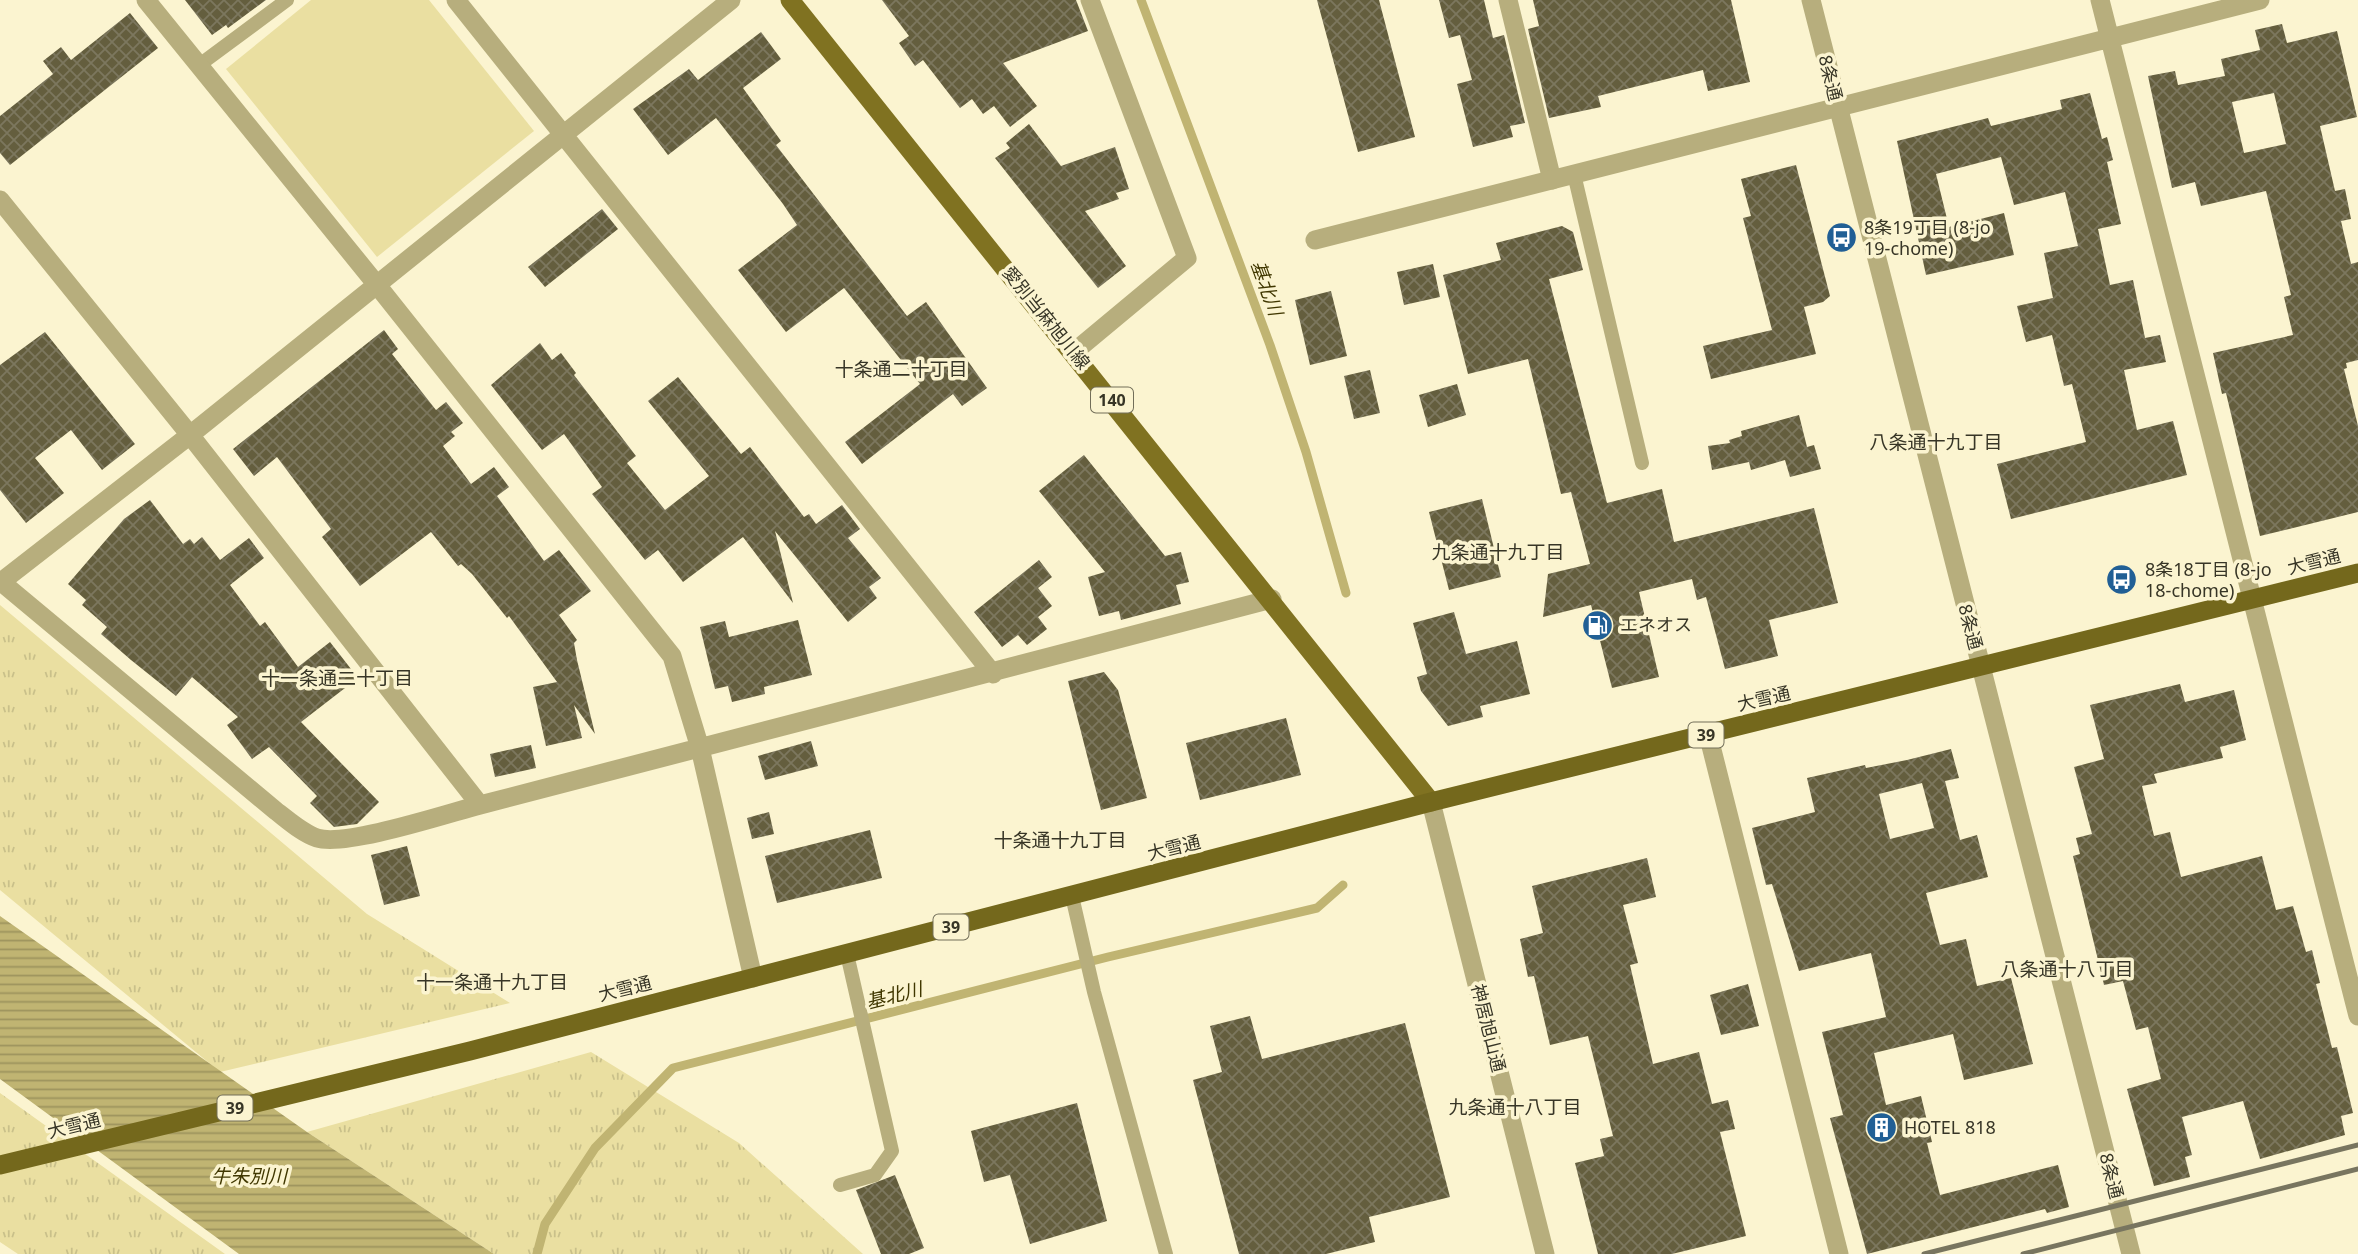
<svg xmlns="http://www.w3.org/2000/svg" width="2358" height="1254" viewBox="0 0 2358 1254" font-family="'Noto Sans','Noto Sans JP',sans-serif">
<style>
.grass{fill:url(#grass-tufts)}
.park{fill:#eadfa1}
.water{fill:url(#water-rules)}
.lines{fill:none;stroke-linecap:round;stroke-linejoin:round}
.stream{stroke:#c0b472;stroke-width:9}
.building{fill:url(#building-cross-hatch);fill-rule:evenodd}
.service{stroke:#b7ae7d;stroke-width:14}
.minor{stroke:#b7ae7d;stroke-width:19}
.tertiary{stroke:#b7ae7d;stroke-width:19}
.primary{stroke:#807221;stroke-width:19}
.trunk{stroke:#74681c;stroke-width:19}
.rail{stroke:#78755f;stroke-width:5}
.labels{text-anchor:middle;stroke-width:7;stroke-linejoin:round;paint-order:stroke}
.shield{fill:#fbf4d0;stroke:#726e59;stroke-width:2}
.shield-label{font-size:16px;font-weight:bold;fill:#373526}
.street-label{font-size:18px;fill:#373526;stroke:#fbf4d0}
.poi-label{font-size:18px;fill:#373526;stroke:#fbf4d0;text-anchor:start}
.water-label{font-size:19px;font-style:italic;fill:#403700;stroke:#fbf4d0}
.neighbourhood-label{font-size:19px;fill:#373526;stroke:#fbf4d0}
</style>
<defs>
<pattern id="grass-tufts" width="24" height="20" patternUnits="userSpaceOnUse" patternTransform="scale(1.75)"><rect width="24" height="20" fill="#eadfa1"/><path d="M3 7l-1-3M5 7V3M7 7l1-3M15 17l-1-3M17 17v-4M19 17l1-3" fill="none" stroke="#c9c08a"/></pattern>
<pattern id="water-rules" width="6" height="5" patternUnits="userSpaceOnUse" patternTransform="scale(1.75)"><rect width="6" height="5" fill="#c0b472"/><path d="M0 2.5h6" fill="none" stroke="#9d935d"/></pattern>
<pattern id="building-cross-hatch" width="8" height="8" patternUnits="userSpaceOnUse" patternTransform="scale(1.75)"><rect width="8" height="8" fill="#645e3e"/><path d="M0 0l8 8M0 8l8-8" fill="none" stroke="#7c775e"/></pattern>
</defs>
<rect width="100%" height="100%" fill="#fbf4d0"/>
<path class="grass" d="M 0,605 L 367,914 L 510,1003 L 220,1072 L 0,890 Z
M 591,1052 L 739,1143 L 863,1254 L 494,1254 L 307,1132 Z
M 0,1093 L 225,1254 L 18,1254 L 0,1242 Z"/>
<path class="park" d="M 311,0 L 429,0 L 534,131 L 377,257 L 226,69 Z"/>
<path class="water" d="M 0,916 L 307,1132 L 494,1254 L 239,1254 L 0,1079 Z"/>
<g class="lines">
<path class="stream" d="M 1141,0 L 1270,345 L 1306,452 L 1346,593
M 537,1254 L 545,1224 L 595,1148 L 673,1068 L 1108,957 L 1317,908 L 1343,885"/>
</g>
<path class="building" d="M 185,0 L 266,0 L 228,28 L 226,25 L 212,35 Z
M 882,0 L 1076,0 L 1088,31 L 1003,63 L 1037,106 L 1010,127 L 994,106 L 983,114 L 972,99 L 960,108 L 923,60 L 915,66 L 899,43 L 909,36 Z
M 1317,0 L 1379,0 L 1415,137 L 1358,152 Z
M 1439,0 L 1484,0 L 1493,38 L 1504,35 L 1525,123 L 1510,126 L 1513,137 L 1473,147 L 1457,84 L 1472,80 L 1460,35 L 1449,38 Z
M 1533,0 L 1731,0 L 1750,82 L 1708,91 L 1703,70 L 1598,96 L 1601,107 L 1549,118 L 1528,29 L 1539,26 Z
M 130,13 L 158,48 L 10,165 L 0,153 L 0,116 L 53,74 L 43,61 L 61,47 L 71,60 Z
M 2282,24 L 2287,43 L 2337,31 L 2357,117 L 2320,126 L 2335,191 L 2345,189 L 2351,219 L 2341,221 L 2351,264 L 2358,262 L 2358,360 L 2346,363 L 2347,368 L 2344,369 L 2358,426 L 2358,512 L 2260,536 L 2226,393 L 2222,394 L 2213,353 L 2293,335 L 2284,297 L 2291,295 L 2266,191 L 2201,206 L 2195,182 L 2172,188 L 2148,76 L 2175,71 L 2178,85 L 2225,76 L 2221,59 L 2260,50 L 2255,30 ZM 2274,93 L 2286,144 L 2244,153 L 2232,102 Z
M 761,32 L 781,59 L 743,88 L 781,141 L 776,145 L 907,316 L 926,302 L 987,388 L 962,406 L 953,394 L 862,464 L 845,442 L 920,384 L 844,288 L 786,332 L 738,270 L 797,225 L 783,204 L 716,118 L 668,155 L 633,109 L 689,69 L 698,80 Z
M 2090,93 L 2102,139 L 2107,137 L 2113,160 L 2107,162 L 2121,224 L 2098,229 L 2110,285 L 2133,280 L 2145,338 L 2160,335 L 2166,362 L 2124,370 L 2137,430 L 2173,421 L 2187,475 L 2011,519 L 1997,464 L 2086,442 L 2072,384 L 2064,386 L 2052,335 L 2026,342 L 2017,306 L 2053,298 L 2044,253 L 2078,246 L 2065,192 L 2014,205 L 2001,157 L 1936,174 L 1949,227 L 2004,213 L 2014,255 L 1926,275 L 1897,141 L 1988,118 L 1991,126 L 2062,109 L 2060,100 Z
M 1029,124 L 1061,166 L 1115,147 L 1129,189 L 1116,193 L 1119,199 L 1085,211 L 1126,266 L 1098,288 L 995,158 L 1010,148 L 1006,143 Z
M 1796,165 L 1830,296 L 1823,302 L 1804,307 L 1816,354 L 1711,379 L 1703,346 L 1772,330 L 1743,218 L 1751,216 L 1741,179 Z
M 602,209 L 618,229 L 545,287 L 528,267 Z
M 1562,226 L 1573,232 L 1583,270 L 1549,279 L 1607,503 L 1662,489 L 1674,542 L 1814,508 L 1838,603 L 1769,620 L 1778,656 L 1725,669 L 1706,597 L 1697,600 L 1692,579 L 1639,592 L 1659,677 L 1612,688 L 1591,605 L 1543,617 L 1548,574 L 1590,564 L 1571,492 L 1561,494 L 1528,359 L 1468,374 L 1443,275 L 1501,260 L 1496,243 Z
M 1433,264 L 1440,297 L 1404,305 L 1397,272 Z
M 1331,291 L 1347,356 L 1310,365 L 1295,300 Z
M 384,330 L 398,349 L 392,354 L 436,410 L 446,402 L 463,423 L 451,432 L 455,436 L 443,446 L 471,484 L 494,467 L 509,487 L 497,496 L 544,561 L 559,550 L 591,591 L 559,615 L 577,640 L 574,643 L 577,660 L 595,734 L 574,705 L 582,738 L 546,746 L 533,687 L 557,682 L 509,616 L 507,618 L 472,574 L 461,564 L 458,566 L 431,532 L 360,586 L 322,537 L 331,529 L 277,457 L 254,476 L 233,449 Z
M 45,332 L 135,444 L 102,470 L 71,430 L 35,458 L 64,493 L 26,523 L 0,490 L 0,365 Z
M 540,343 L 552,360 L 561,353 L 576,373 L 574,375 L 636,456 L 627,463 L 665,510 L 709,476 L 648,401 L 678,377 L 741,454 L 750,447 L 804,517 L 809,514 L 816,524 L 842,505 L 860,529 L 848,538 L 881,578 L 869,587 L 877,598 L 848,622 L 775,531 L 793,603 L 743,537 L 683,582 L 658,550 L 645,560 L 592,494 L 602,487 L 564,434 L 542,450 L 491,385 Z
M 1370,370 L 1380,413 L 1354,419 L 1344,376 Z
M 1457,384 L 1466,415 L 1428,427 L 1419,395 Z
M 1799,415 L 1807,447 L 1814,445 L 1821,469 L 1790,477 L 1785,460 L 1751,470 L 1749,462 L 1712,470 L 1708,446 L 1730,443 L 1729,440 L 1742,436 L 1741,431 Z
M 1084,455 L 1165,556 L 1181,552 L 1189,582 L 1176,585 L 1181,604 L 1121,620 L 1119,611 L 1099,616 L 1088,577 L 1105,572 L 1039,491 Z
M 1482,499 L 1501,577 L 1449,590 L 1429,512 Z
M 150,500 L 183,544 L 190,539 L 194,544 L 202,537 L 220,560 L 249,538 L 264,558 L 230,585 L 260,626 L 265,622 L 298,667 L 330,642 L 358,678 L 301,722 L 379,802 L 357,824 L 334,827 L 310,803 L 317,796 L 269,747 L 252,759 L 227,725 L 238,717 L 192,677 L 176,696 L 131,660 L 101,634 L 107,627 L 82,605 L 86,600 L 68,584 L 124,519 Z
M 1039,560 L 1052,577 L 1038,588 L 1052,606 L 1038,617 L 1047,629 L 1027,645 L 1018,635 L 1002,647 L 974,612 Z
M 1454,612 L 1466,654 L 1517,641 L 1530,694 L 1480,706 L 1483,717 L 1448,726 L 1421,691 L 1417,677 L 1427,674 L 1413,623 Z
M 798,620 L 812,675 L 764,687 L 765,694 L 732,702 L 728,686 L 715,689 L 700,627 L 725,621 L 729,637 Z
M 1104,672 L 1118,690 L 1147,798 L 1101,810 L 1068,681 Z
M 2180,684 L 2185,702 L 2234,690 L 2246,740 L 2220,747 L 2223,758 L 2154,774 L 2157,783 L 2142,786 L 2154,836 L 2170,832 L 2181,877 L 2262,856 L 2276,910 L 2293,906 L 2306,952 L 2312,950 L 2320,983 L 2316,984 L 2332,1048 L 2337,1047 L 2353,1113 L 2341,1116 L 2345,1135 L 2260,1159 L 2243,1101 L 2182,1117 L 2192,1155 L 2185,1157 L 2190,1177 L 2154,1186 L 2127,1089 L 2161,1079 L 2148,1027 L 2136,1030 L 2123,981 L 2104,985 L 2073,856 L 2080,854 L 2076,838 L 2092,834 L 2074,767 L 2104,759 L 2090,705 Z
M 1286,718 L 1301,775 L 1200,800 L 1186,743 Z
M 811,741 L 818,766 L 765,780 L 758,756 Z
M 531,745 L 536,768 L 495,777 L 490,754 Z
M 1951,749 L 1959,778 L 1945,781 L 1960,840 L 1977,835 L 1988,877 L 1926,893 L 1940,945 L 1966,939 L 1977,986 L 2011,978 L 2033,1064 L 1964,1080 L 1953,1034 L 1874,1053 L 1886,1105 L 1921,1096 L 1932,1142 L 1927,1143 L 1940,1195 L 2058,1165 L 2069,1207 L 2047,1213 L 2045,1209 L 1867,1254 L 1830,1118 L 1843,1115 L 1822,1032 L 1886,1017 L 1871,953 L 1799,971 L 1772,884 L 1766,885 L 1752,828 L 1815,812 L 1807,778 L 1865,765 L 1866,768 L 1907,760 ZM 1922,783 L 1934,828 L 1890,839 L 1879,794 Z
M 769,812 L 774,834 L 752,839 L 747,818 Z
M 870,830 L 882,878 L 777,903 L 765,856 Z
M 407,846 L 420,896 L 384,905 L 371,855 Z
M 1647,858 L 1656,897 L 1623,905 L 1638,963 L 1630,965 L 1653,1064 L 1699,1052 L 1712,1104 L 1728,1100 L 1735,1129 L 1720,1132 L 1746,1236 L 1672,1254 L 1598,1254 L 1575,1163 L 1604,1156 L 1600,1139 L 1613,1136 L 1588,1036 L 1550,1045 L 1534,976 L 1528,977 L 1520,939 L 1543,933 L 1532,886 Z
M 1748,984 L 1759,1026 L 1721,1035 L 1710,995 Z
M 1250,1016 L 1262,1059 L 1405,1023 L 1450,1197 L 1369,1217 L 1375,1242 L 1326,1254 L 1239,1254 L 1193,1080 L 1222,1072 L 1210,1026 Z
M 1077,1103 L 1107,1221 L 1030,1244 L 1010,1175 L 984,1182 L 971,1131 Z
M 895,1175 L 924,1248 L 909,1254 L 881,1254 L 856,1190 Z"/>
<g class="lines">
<path class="service" d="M 198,66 L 287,0
M 1574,174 L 1642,463
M 1072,896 L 1094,992 L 1166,1254
M 840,1185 L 875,1175 L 892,1151 L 847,954"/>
<path class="minor" d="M 146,0 L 377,285 L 672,656 L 700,748 L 753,978
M 456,0 L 993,674
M 1508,0 L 1552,180
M 0,200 L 190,435 L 480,805
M 1074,352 L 1187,258 L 1090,0
M 0,581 L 276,811 C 288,820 302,833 317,838 C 346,847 446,814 480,805 L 1272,599
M 1,582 L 190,435 L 731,0"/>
<path class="tertiary" d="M 1811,0 L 2131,1254
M 2100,0 L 2358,1016
M 1315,240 L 2260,0
M 1708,734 L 1839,1254
M 1431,802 L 1545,1254"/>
<path class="primary" d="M 790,0 L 1431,802"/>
<path class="trunk" d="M 0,1165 L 470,1051 L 1431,802 L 2358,573"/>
<path class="rail" d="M 1924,1254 L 2358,1145
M 2023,1254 L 2358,1169"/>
</g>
<defs>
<symbol id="bus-disc" viewBox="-11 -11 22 22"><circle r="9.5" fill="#215f95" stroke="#fbf4d0"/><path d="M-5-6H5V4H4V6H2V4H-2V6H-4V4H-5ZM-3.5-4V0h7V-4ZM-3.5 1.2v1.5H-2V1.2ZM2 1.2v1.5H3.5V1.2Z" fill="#fff"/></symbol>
<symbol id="fuel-disc" viewBox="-11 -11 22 22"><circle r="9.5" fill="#215f95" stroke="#fbf4d0"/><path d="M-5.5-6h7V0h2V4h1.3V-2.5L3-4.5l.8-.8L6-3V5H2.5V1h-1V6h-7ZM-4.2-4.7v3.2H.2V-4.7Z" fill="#fff"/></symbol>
<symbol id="building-disc" viewBox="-11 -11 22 22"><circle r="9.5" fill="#215f95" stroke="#fbf4d0"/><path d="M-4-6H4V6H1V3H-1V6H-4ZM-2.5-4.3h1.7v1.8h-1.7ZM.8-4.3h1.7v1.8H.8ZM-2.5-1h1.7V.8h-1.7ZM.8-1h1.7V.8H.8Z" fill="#fff"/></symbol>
</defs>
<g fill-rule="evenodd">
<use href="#bus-disc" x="1824" y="220" width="35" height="35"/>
<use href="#bus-disc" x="2104" y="562" width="35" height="35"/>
<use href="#fuel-disc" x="1580" y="608" width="35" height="35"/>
<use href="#building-disc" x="1864" y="1110" width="35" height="35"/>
</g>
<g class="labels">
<g class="shield">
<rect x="1091" y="387.5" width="42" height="25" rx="5"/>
<rect x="1688.5" y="722.5" width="35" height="25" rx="5"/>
<rect x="933.5" y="914.5" width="35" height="25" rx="5"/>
<rect x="217.5" y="1095.5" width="35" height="25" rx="5"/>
</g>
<g class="shield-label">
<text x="1112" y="406">140</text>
<text x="1706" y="741">39</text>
<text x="951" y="933">39</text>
<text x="235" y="1114">39</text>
</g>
<g class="street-label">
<text transform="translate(1830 78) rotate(76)" y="6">8条通</text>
<text transform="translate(1046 318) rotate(51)" y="6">愛別当麻旭川線</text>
<text transform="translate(2314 562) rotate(-14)" y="6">大雪通</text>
<text transform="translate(1970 627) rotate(75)" y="6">8条通</text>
<text transform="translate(1764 699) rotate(-13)" y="6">大雪通</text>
<text transform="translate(1174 848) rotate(-14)" y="6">大雪通</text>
<text transform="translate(625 989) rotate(-14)" y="6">大雪通</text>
<text transform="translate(1488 1028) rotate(76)" y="6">神居旭山通</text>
<text transform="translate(74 1126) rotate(-14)" y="6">大雪通</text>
<text transform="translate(2111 1176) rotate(76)" y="6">8条通</text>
</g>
<g class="poi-label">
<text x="1864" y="234">8条19丁目 (8-jo<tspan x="1864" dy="21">19-chome)</tspan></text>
<text x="2145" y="576">8条18丁目 (8-jo<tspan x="2145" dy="21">18-chome)</tspan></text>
<text x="1620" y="631">エネオス</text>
<text x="1904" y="1134">HOTEL 818</text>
</g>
<g class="water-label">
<text transform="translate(1267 288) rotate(70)" y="7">基北川</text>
<text transform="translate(894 995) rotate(-14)" y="7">基北川</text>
<text x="249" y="1183">牛朱別川</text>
</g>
<g class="neighbourhood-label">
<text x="901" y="376">十条通二十丁目</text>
<text x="1936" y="449">八条通十九丁目</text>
<text x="1498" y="559">九条通十九丁目</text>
<text x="337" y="685">十一条通二十丁目</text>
<text x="1060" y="847">十条通十九丁目</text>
<text x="2067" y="976">八条通十八丁目</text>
<text x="492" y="989">十一条通十九丁目</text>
<text x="1515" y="1114">九条通十八丁目</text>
</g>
</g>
</svg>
